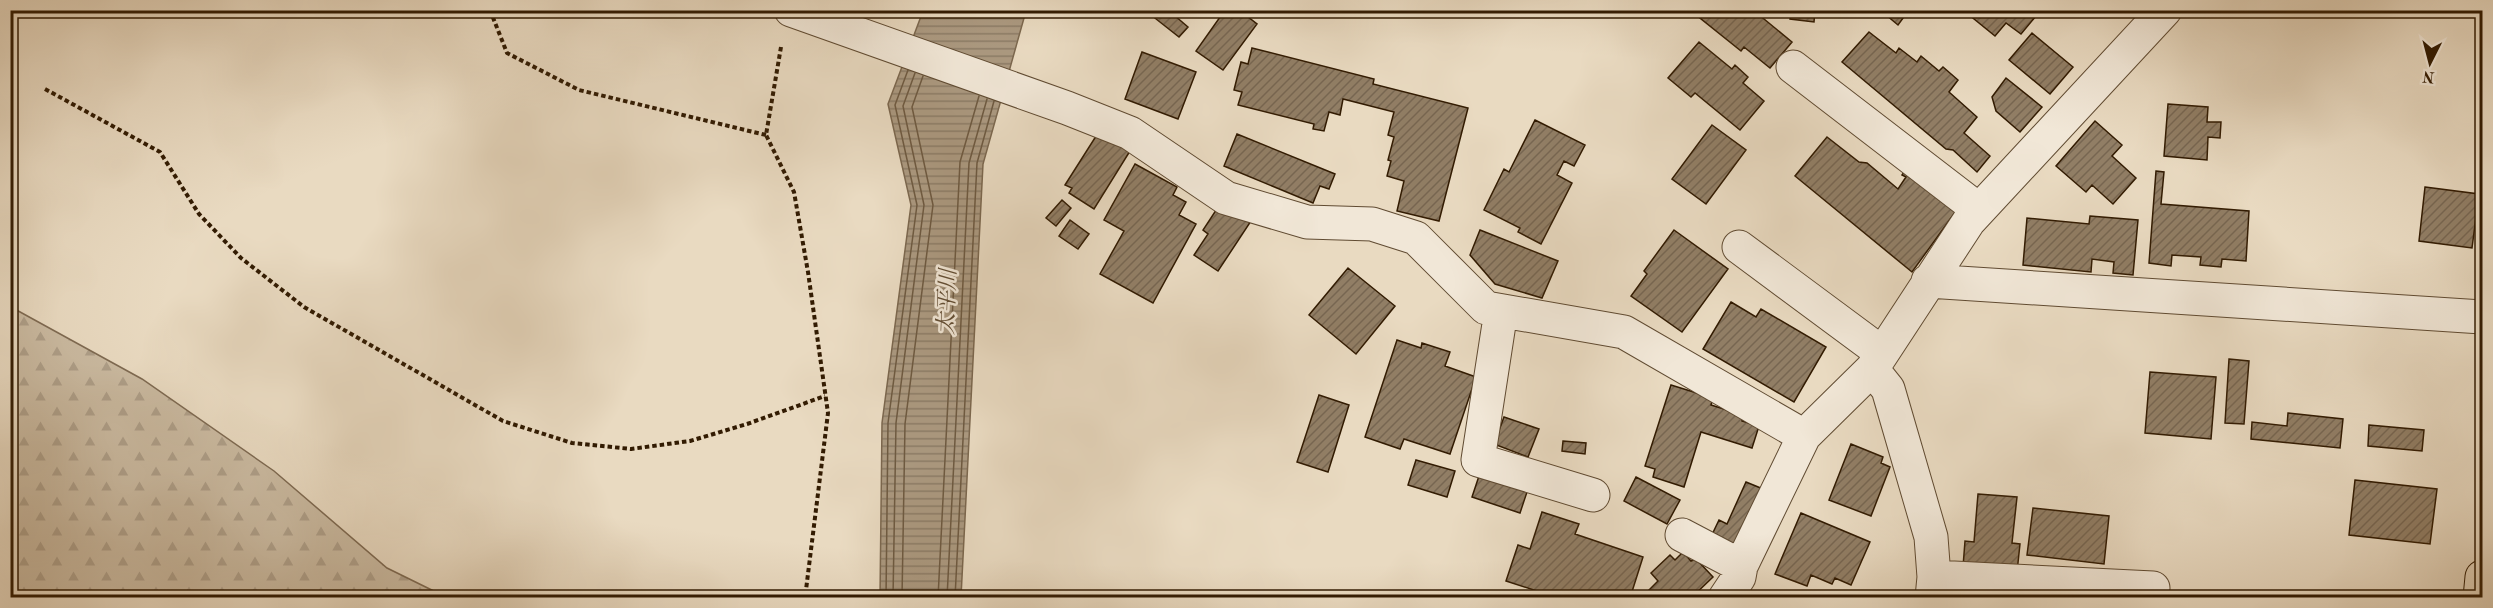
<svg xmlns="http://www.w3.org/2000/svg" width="2493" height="608" viewBox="0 0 2493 608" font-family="'Old Standard TT','Noto Serif JP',serif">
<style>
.forest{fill:url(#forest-firs);stroke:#7e6a52;stroke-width:1.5}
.water{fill:url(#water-rules);stroke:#7b674e;stroke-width:1.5}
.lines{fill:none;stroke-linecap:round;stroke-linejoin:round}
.shore{stroke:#6e5a41;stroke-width:1.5}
.building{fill:url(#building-hatch);stroke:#321b02;stroke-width:1.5}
.street-casing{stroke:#604b32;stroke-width:35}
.primary-casing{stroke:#321b02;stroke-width:35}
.path{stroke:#321b02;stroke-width:4;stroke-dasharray:4.5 3;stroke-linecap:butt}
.street{stroke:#f1e7d7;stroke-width:33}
.primary{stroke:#e9dac1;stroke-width:33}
.labels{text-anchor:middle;stroke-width:5;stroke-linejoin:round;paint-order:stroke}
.water-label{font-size:22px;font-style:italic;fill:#624d34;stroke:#f1e7d7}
</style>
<defs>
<pattern id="forest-firs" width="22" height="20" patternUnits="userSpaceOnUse" patternTransform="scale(1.5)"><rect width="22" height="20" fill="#cabaa1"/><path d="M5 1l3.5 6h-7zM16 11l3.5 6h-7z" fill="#ae9f89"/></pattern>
<pattern id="water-rules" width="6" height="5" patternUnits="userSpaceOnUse" patternTransform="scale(1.5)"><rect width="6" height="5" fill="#ab9980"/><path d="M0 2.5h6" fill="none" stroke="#8c7c67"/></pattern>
<pattern id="building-hatch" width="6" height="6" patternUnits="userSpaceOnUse" patternTransform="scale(1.5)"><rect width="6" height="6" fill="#917e65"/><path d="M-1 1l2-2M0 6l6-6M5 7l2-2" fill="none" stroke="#776651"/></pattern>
</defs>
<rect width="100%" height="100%" fill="#e9dac1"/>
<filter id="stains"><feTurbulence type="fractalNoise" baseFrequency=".00333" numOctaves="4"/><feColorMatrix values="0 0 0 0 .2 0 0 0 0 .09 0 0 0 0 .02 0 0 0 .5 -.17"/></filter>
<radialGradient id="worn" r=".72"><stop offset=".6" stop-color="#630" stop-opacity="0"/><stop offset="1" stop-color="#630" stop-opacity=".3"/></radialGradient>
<path class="forest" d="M 11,307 L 142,379 L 274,471 L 387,568 L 446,597 L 11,597 Z"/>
<path class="water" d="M 923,11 L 1026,11 L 983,164 L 961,597 L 880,598 L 882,423 L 911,205 L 888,104 Z"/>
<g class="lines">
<path class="shore" d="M 886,598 L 888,423 L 917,205 L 895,105 L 908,70
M 893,598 L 896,423 L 924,205 L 903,106 L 915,73
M 902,598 L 905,424 L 933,205 L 912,107 L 923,76
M 938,598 L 960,162 L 979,96
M 947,598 L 969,163 L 987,99
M 955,598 L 977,163 L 994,101"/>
</g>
<path class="building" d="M 1155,10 L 1168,10 L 1188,27 L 1179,37 L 1151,15 Z
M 1225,10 L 1239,10 L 1257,24 L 1223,70 L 1196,51 Z
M 1698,10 L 1753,10 L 1792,42 L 1770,68 L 1744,47 L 1741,51 L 1695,14 Z
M 1791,10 L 1815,10 L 1814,22 L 1790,19 Z
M 1890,10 L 1909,10 L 1898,25 L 1886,15 Z
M 1963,10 L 2041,10 L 2021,34 L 2006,23 L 1995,36 Z
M 1869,32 L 1896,53 L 1899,48 L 1917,62 L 1921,56 L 1939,71 L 1943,67 L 1958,80 L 1949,92 L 1977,117 L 1964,133 L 1990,156 L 1977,172 L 1953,150 L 1946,149 L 1842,62 Z
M 2032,33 L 2073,67 L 2050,94 L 2009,60 Z
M 1699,42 L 1732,69 L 1735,65 L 1748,77 L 1743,83 L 1764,101 L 1740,130 L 1695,93 L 1691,97 L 1668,78 Z
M 1252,48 L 1374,79 L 1373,84 L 1468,108 L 1439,221 L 1397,211 L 1404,181 L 1387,176 L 1391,161 L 1388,160 L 1394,137 L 1388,135 L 1394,112 L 1343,99 L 1340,115 L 1329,112 L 1324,131 L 1313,129 L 1314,124 L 1238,105 L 1242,92 L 1234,90 L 1241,62 L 1248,64 Z
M 1142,52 L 1196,72 L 1178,119 L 1125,99 Z
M 2006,78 L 2042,107 L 2020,132 L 1996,111 L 1992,97 Z
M 2168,104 L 2208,107 L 2207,122 L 2221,122 L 2220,138 L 2208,137 L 2207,160 L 2164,156 Z
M 1535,120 L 1585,145 L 1574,166 L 1564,161 L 1557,175 L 1572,183 L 1541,244 L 1518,232 L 1520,228 L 1484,210 L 1504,169 L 1509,172 Z
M 2095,121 L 2122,145 L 2112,156 L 2136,178 L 2113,204 L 2092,185 L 2086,192 L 2056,166 Z
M 1712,125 L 1746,150 L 1706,204 L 1672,179 Z
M 1098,133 L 1130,151 L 1094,209 L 1069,193 L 1072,188 L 1065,185 Z
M 1237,134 L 1335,174 L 1329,189 L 1320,186 L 1313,203 L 1224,166 Z
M 1827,137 L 1859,162 L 1867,163 L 1898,189 L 1906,177 L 1902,175 L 1911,162 L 1959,207 L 1912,272 L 1795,176 Z
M 1135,164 L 1177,187 L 1173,195 L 1186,202 L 1179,215 L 1196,224 L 1153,303 L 1100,274 L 1124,231 L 1104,220 Z
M 2156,171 L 2164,172 L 2161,204 L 2249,211 L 2246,261 L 2222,259 L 2221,267 L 2200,265 L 2201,257 L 2172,255 L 2171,266 L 2149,263 Z
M 2425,187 L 2479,194 L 2472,248 L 2419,241 Z
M 1062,200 L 1071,208 L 1056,226 L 1046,218 Z
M 1222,201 L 1251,221 L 1218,271 L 1194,255 L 1208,234 L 1203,230 Z
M 2090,216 L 2138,220 L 2133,275 L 2113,273 L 2114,262 L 2092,259 L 2091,272 L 2023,265 L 2027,218 L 2089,224 Z
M 1070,220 L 1089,234 L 1078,249 L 1059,236 Z
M 1480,230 L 1558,261 L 1542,298 L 1495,284 L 1470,255 Z
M 1674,230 L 1728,269 L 1682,332 L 1631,296 L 1647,274 L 1644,271 Z
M 1348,268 L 1395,306 L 1356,354 L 1309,315 Z
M 1731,302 L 1756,317 L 1761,309 L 1826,347 L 1794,402 L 1703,349 Z
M 1397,340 L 1421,348 L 1422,343 L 1450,352 L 1445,366 L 1476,377 L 1450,454 L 1404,439 L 1400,449 L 1365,437 Z
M 2229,359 L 2249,361 L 2244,424 L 2225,423 Z
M 2150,372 L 2216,377 L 2211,439 L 2145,433 Z
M 1671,385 L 1713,398 L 1711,405 L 1743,415 L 1742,421 L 1759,426 L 1752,448 L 1701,432 L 1684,487 L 1653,477 L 1655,469 L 1645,466 Z
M 1319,395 L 1349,405 L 1328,472 L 1297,462 Z
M 2288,413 L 2343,419 L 2340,448 L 2251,439 L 2252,422 L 2287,426 Z
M 1504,417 L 1539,429 L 1528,457 L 1494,444 Z
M 2369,425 L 2424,430 L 2422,451 L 2368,446 Z
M 1563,441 L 1586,443 L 1585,454 L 1562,451 Z
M 1851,444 L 1883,457 L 1881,463 L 1890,467 L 1871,516 L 1829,500 Z
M 1416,460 L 1455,471 L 1447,497 L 1408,485 Z
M 1481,470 L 1529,486 L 1520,513 L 1472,497 Z
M 1636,477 L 1680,500 L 1667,524 L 1624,501 Z
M 2355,480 L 2437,489 L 2430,544 L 2349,535 Z
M 1746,482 L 1763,489 L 1734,554 L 1708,543 L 1719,520 L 1727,524 Z
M 1978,494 L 2017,497 L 2012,543 L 2020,544 L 2017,572 L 1963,567 L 1965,541 L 1974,542 Z
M 2033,508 L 2109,516 L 2104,564 L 2027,555 Z
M 1542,512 L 1579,524 L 1575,534 L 1643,557 L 1630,598 L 1539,598 L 1540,592 L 1506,581 L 1518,545 L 1530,549 Z
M 1801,513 L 1870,542 L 1851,585 L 1835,578 L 1832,584 L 1811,575 L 1807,586 L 1775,574 Z
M 1683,552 L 1691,561 L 1696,559 L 1713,577 L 1691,598 L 1650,598 L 1646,593 L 1658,581 L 1651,573 L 1670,555 L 1675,560 Z
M 2182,591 L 2247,598 L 2181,598 Z"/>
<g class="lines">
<defs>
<path id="street" d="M 791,10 L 1067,108 L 1130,133 L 1226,198 L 1307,222 L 1372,224 L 1416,238 L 1486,308 L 1624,332 L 1804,436
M 1793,67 L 1979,210
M 1739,247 L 1882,353
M 1928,281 L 2482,317
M 1501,311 L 1478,460 L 1593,495
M 1872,369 L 1888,389 L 1931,537 L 1934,577 L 1932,598
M 1682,535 L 1741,566
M 1934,577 L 2153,588
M 1725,598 L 1739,577 L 1741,566 L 1804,436 L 1872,369 L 1969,221 L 2165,10"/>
<path id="primary" d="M 2480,598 L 2482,577"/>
</defs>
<use href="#street" class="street-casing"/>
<use href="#primary" class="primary-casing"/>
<path class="path" d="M 490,10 L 507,53 L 579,90 L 766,135
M 781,47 L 766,135 L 794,192 L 808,272 L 828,413 L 805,598
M 45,89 L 160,152 L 199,214 L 241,258 L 304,307 L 503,421 L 572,443 L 631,449 L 690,441 L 747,424 L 825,396"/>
<use href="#street" class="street"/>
<use href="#primary" class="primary"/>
</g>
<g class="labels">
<g class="water-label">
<text transform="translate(946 302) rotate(-88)" y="8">太平川</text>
</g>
</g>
<rect width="2493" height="608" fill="none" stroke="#e9dac1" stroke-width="36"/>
<rect x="12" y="12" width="2469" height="584" fill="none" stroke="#321b02" stroke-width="3"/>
<rect x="18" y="18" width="2457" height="572" fill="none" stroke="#321b02" stroke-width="1.5"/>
<g transform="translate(2430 63) rotate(186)" stroke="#f1e7d7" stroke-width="4.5" paint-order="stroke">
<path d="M0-4.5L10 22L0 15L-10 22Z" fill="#321b02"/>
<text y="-9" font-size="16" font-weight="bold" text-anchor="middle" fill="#321b02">N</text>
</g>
<rect width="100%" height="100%" filter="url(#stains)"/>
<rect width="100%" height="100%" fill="url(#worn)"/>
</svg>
